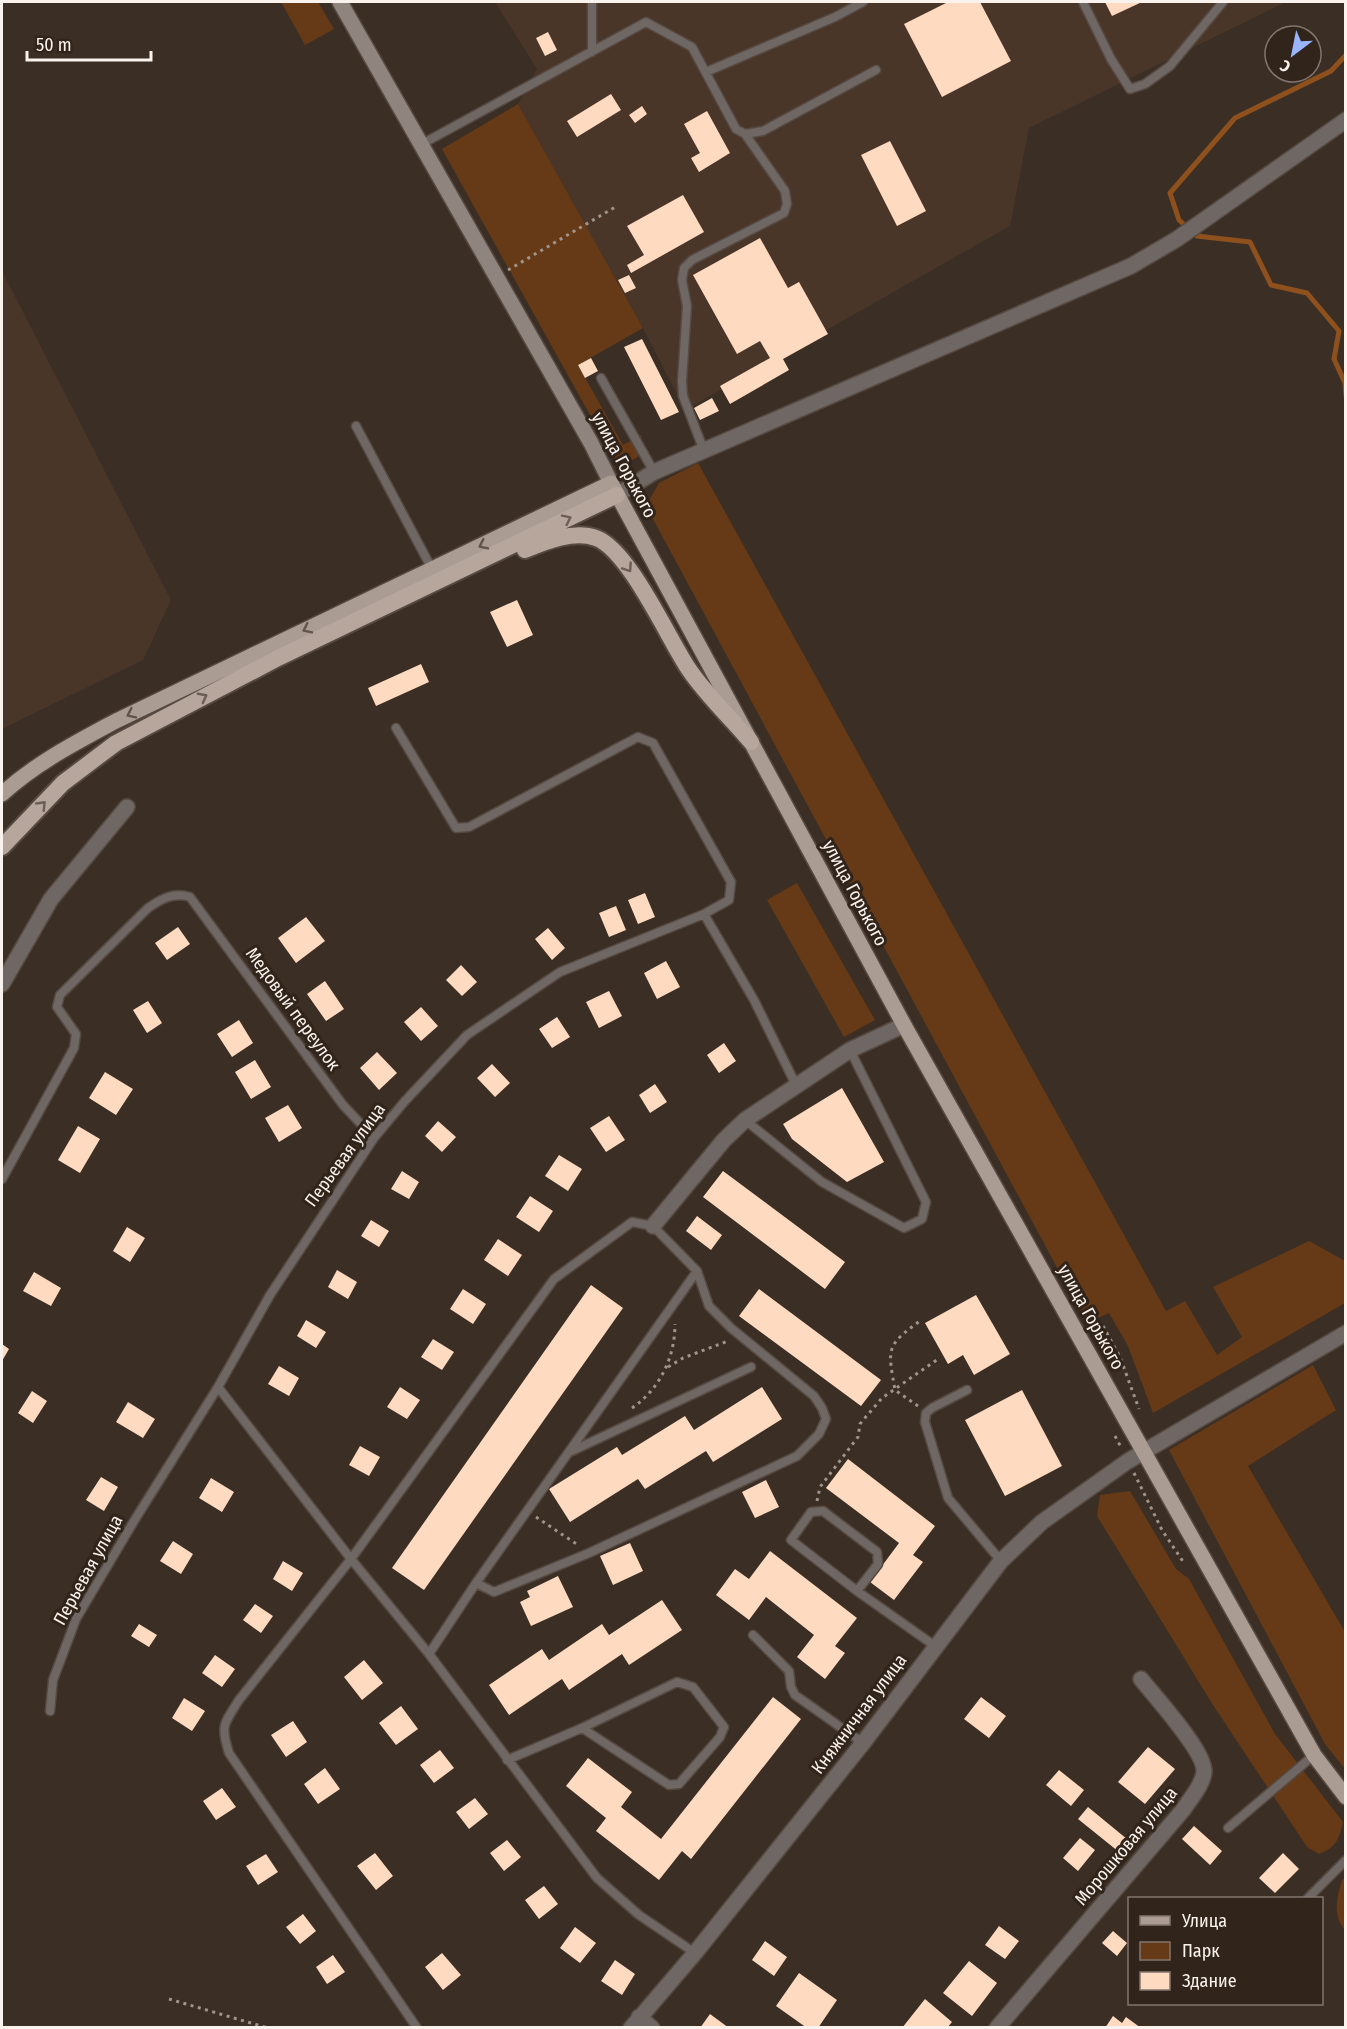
<svg xmlns="http://www.w3.org/2000/svg" width="1347" height="2029" viewBox="0 0 1347 2029" font-family="'Fira Sans Condensed',sans-serif">
<style>
.built{fill:#493629}
.green{fill:#663a16}
.lines{fill:none;stroke-linecap:round;stroke-linejoin:round}
.stream{stroke:#8e511d;stroke-width:5}
.building{fill:#fedac1}
.service-casing{stroke:#564941;stroke-width:11}
.minor-casing{stroke:#564941;stroke-width:18}
.secondary-casing{stroke:#564941;stroke-width:18}
.primary-casing{stroke:#564941;stroke-width:18}
.trunk-casing{stroke:#564941;stroke-width:20}
.path{stroke:#9f958d;stroke-width:3;stroke-dasharray:3 4.5;stroke-linecap:butt}
.service{stroke:#6e6763;stroke-width:8}
.minor{stroke:#6e6763;stroke-width:15}
.secondary{stroke:#90857e;stroke-width:15}
.primary{stroke:#aa9c93;stroke-width:15}
.trunk{stroke:#b6a69c;stroke-width:16}
.oneway{stroke:#6d5e55}
.oneway2{stroke:#61544b}
.labels{text-anchor:middle;stroke-width:6;stroke-linejoin:round;paint-order:stroke}
.street-label{font-size:18px;fill:#faf2ec;stroke:#31241b}
</style>
<rect width="100%" height="100%" fill="#3b2e25"/>
<path class="built" d="M 495,2 L 1286,2 L 1029,128 L 1010,226 L 685,410 L 643,328 L 518,104 L 537,69 Z
M 2,271 L 171,600 L 143,660 L 2,729 Z"/>
<path class="green" d="M 281,2 L 318,2 L 334,29 L 305,45 Z
M 518,104 L 643,328 L 578,365 L 623,445 L 642,435 L 638,457 L 619,467 L 442,149 Z
M 698,463 L 1166,1311 L 1185,1301 L 1217,1355 L 1242,1337 L 1213,1287 L 1309,1241 L 1345,1261 L 1345,1303 L 1153,1413 L 1128,1346 L 1109,1313 L 1087,1323 L 646,506 L 659,483 Z
M 797,883 L 875,1020 L 844,1037 L 767,900 Z
M 1313,1365 L 1336,1410 L 1248,1466 L 1345,1632 L 1345,1769 L 1325,1744 L 1169,1450 Z
M 1130,1491 L 1176,1569 L 1189,1579 L 1275,1734 L 1343,1822 C 1339,1839 1336,1848 1319,1854 L 1307,1847 L 1213,1705 L 1097,1516 L 1100,1495 Z
M 1345,1878 L 1345,1930 C 1332,1915 1337,1897 1342,1880 Z"/>
<g class="lines">
<path class="stream" d="M 1346,55 L 1331,71 L 1235,118 L 1170,193 L 1179,220 L 1197,236 L 1250,242 L 1271,285 L 1307,293 L 1339,331 L 1334,359 L 1345,383 L 1346,396"/>
</g>
<path class="building" d="M 948,2 L 980,2 L 1011,61 L 942,97 L 904,24 Z
M 1105,2 L 1142,2 L 1112,16 Z
M 548,32 L 557,50 L 545,56 L 536,38 Z
M 611,94 L 621,110 L 577,137 L 567,121 Z
M 642,106 L 647,114 L 635,123 L 629,115 Z
M 707,111 L 730,153 L 699,172 L 691,158 L 700,153 L 684,124 Z
M 890,141 L 926,211 L 897,226 L 861,155 Z
M 683,195 L 704,232 L 631,273 L 627,265 L 644,255 L 627,226 Z
M 760,238 L 788,288 L 799,282 L 828,334 L 783,359 L 789,370 L 730,404 L 720,386 L 770,358 L 760,341 L 737,354 L 693,275 Z
M 629,275 L 636,288 L 625,293 L 618,280 Z
M 642,339 L 679,412 L 661,420 L 624,347 Z
M 591,358 L 598,371 L 585,378 L 578,365 Z
M 712,398 L 719,411 L 700,420 L 694,408 Z
M 517,600 L 533,635 L 507,647 L 490,612 Z
M 421,664 L 429,682 L 376,706 L 368,688 Z
M 645,893 L 655,917 L 638,924 L 628,900 Z
M 616,906 L 626,930 L 609,937 L 599,913 Z
M 306,917 L 325,941 L 296,963 L 278,938 Z
M 178,927 L 190,944 L 167,960 L 155,943 Z
M 548,928 L 565,948 L 552,960 L 535,939 Z
M 666,961 L 680,987 L 657,999 L 644,973 Z
M 461,965 L 477,982 L 462,996 L 446,980 Z
M 325,981 L 344,1009 L 326,1021 L 307,994 Z
M 609,991 L 622,1016 L 599,1028 L 586,1002 Z
M 148,1001 L 162,1023 L 147,1033 L 133,1010 Z
M 421,1007 L 438,1026 L 421,1041 L 404,1022 Z
M 557,1017 L 570,1037 L 552,1048 L 539,1029 Z
M 239,1020 L 253,1043 L 232,1057 L 217,1034 Z
M 724,1043 L 736,1061 L 719,1073 L 707,1055 Z
M 377,1052 L 397,1073 L 379,1090 L 360,1068 Z
M 255,1060 L 271,1087 L 251,1099 L 235,1072 Z
M 492,1064 L 510,1083 L 495,1097 L 477,1078 Z
M 105,1072 L 133,1089 L 116,1115 L 89,1098 Z
M 655,1084 L 667,1102 L 650,1113 L 639,1095 Z
M 842,1088 L 884,1162 L 847,1182 L 792,1139 L 783,1124 Z
M 288,1105 L 302,1128 L 279,1142 L 265,1118 Z
M 609,1116 L 625,1140 L 606,1152 L 590,1128 Z
M 438,1121 L 456,1137 L 442,1152 L 425,1136 Z
M 78,1126 L 100,1139 L 80,1173 L 58,1160 Z
M 559,1155 L 582,1169 L 568,1191 L 545,1176 Z
M 402,1171 L 419,1182 L 409,1199 L 391,1189 Z
M 723,1171 L 845,1262 L 825,1289 L 703,1197 Z
M 530,1196 L 553,1211 L 539,1232 L 516,1217 Z
M 697,1216 L 722,1235 L 711,1250 L 686,1231 Z
M 371,1220 L 389,1231 L 379,1247 L 361,1236 Z
M 127,1227 L 145,1238 L 130,1262 L 113,1251 Z
M 498,1239 L 522,1255 L 508,1276 L 484,1260 Z
M 337,1270 L 357,1282 L 348,1299 L 328,1287 Z
M 34,1272 L 61,1288 L 51,1306 L 23,1291 Z
M 591,1285 L 623,1308 L 424,1590 L 392,1568 Z
M 463,1289 L 486,1304 L 473,1324 L 450,1309 Z
M 759,1289 L 881,1380 L 861,1406 L 739,1316 Z
M 976,1295 L 1010,1354 L 974,1375 L 963,1355 L 948,1364 L 925,1323 Z
M 306,1320 L 326,1332 L 316,1348 L 297,1336 Z
M 433,1339 L 454,1352 L 442,1370 L 421,1357 Z
M 2,1344 L 9,1349 L 2,1361 Z
M 279,1366 L 299,1378 L 289,1396 L 268,1384 Z
M 400,1387 L 420,1400 L 407,1419 L 387,1407 Z
M 762,1387 L 782,1419 L 713,1462 L 706,1451 L 645,1489 L 638,1479 L 570,1522 L 549,1489 L 617,1447 L 622,1455 L 685,1416 L 694,1430 Z
M 1022,1390 L 1062,1466 L 1005,1496 L 965,1420 Z
M 32,1391 L 47,1401 L 33,1423 L 18,1413 Z
M 128,1402 L 155,1419 L 143,1438 L 116,1422 Z
M 360,1446 L 380,1457 L 369,1476 L 349,1465 Z
M 848,1459 L 935,1526 L 913,1555 L 923,1562 L 894,1600 L 870,1582 L 899,1543 L 826,1488 Z
M 101,1477 L 118,1487 L 104,1511 L 86,1500 Z
M 211,1478 L 234,1492 L 222,1512 L 199,1498 Z
M 766,1480 L 779,1507 L 755,1518 L 742,1492 Z
M 173,1541 L 193,1554 L 181,1574 L 160,1561 Z
M 630,1543 L 643,1571 L 613,1585 L 600,1556 Z
M 770,1551 L 857,1618 L 835,1646 L 845,1653 L 825,1679 L 797,1657 L 814,1635 L 766,1597 L 749,1620 L 716,1595 L 735,1569 L 749,1579 Z
M 283,1561 L 303,1573 L 292,1591 L 273,1579 Z
M 558,1576 L 573,1607 L 531,1626 L 520,1602 L 530,1597 L 527,1591 Z
M 662,1600 L 682,1630 L 629,1665 L 622,1654 L 569,1690 L 562,1679 L 509,1715 L 489,1685 L 542,1649 L 549,1660 L 602,1624 L 609,1635 Z
M 255,1604 L 273,1616 L 261,1633 L 243,1620 Z
M 139,1624 L 157,1635 L 149,1647 L 131,1636 Z
M 215,1655 L 235,1669 L 222,1687 L 202,1673 Z
M 364,1660 L 383,1683 L 362,1700 L 344,1677 Z
M 773,1697 L 801,1719 L 691,1859 L 682,1851 L 659,1880 L 596,1831 L 606,1818 L 566,1786 L 588,1758 L 632,1792 L 621,1807 L 661,1839 Z
M 981,1697 L 1006,1716 L 989,1738 L 964,1719 Z
M 184,1698 L 205,1711 L 192,1731 L 172,1718 Z
M 401,1706 L 418,1729 L 396,1745 L 379,1723 Z
M 293,1721 L 307,1742 L 286,1757 L 271,1735 Z
M 1148,1747 L 1175,1769 L 1145,1804 L 1118,1782 Z
M 440,1750 L 454,1768 L 434,1783 L 420,1765 Z
M 325,1768 L 340,1789 L 318,1804 L 304,1784 Z
M 1059,1770 L 1084,1790 L 1071,1806 L 1046,1785 Z
M 222,1788 L 236,1807 L 216,1820 L 203,1801 Z
M 475,1798 L 488,1814 L 469,1829 L 456,1812 Z
M 1088,1807 L 1133,1844 L 1124,1856 L 1078,1819 Z
M 1194,1826 L 1222,1851 L 1210,1865 L 1182,1839 Z
M 1080,1838 L 1095,1850 L 1078,1871 L 1063,1858 Z
M 507,1840 L 521,1857 L 504,1871 L 490,1853 Z
M 375,1853 L 393,1876 L 376,1890 L 357,1866 Z
M 1283,1853 L 1299,1869 L 1275,1893 L 1259,1878 Z
M 266,1854 L 278,1872 L 258,1885 L 246,1866 Z
M 544,1886 L 558,1904 L 539,1919 L 525,1900 Z
M 303,1914 L 316,1931 L 300,1944 L 286,1927 Z
M 999,1926 L 1019,1941 L 1005,1959 L 985,1945 Z
M 575,1927 L 596,1943 L 580,1963 L 560,1948 Z
M 1113,1931 L 1127,1943 L 1117,1956 L 1102,1943 Z
M 765,1941 L 787,1957 L 774,1976 L 752,1960 Z
M 442,1953 L 461,1975 L 443,1990 L 425,1967 Z
M 333,1955 L 345,1972 L 327,1984 L 316,1967 Z
M 615,1960 L 635,1974 L 622,1995 L 601,1981 Z
M 969,1961 L 997,1983 L 972,2016 L 943,1993 Z
M 799,1973 L 837,2000 L 818,2028 L 807,2028 L 776,2006 Z
M 925,1999 L 952,2022 L 947,2028 L 902,2028 Z
M 710,2014 L 729,2028 L 700,2028 Z
M 1113,2016 L 1122,2023 L 1126,2017 L 1141,2028 L 1105,2028 Z"/>
<g class="lines">
<defs>
<path id="service" d="M 1083,2 L 1111,59 L 1130,89 L 1145,84 L 1170,66 L 1223,2
M 592,52 L 592,2
M 706,72 L 835,17 L 863,2
M 420,145 L 646,22 L 692,47 L 736,129 L 745,134 L 763,131 L 876,70
M 601,378 L 654,472
M 356,426 L 432,569
M 704,451 L 683,396 L 682,381 L 687,306 L 682,280 L 684,268 L 692,260 L 784,213 L 787,204 L 785,191 L 745,134
M 396,728 L 456,828 L 469,827 L 638,737 L 653,743 L 731,882 L 729,900 L 704,914
M 745,1120 L 822,1182 L 904,1228 L 922,1219 L 926,1202 L 850,1050
M 2,1179 L 74,1048 L 76,1034 L 57,1007 L 60,995 L 148,908 C 161,899 173,892 190,897 L 343,1105 L 374,1138
M 218,1387 L 351,1559 L 239,1700 C 224,1724 220,1725 229,1753 L 417,2028
M 967,1390 L 932,1408 L 926,1413 L 925,1422 L 948,1498 L 1001,1561
M 572,1451 L 751,1367
M 476,1583 L 494,1592 L 589,1553 L 797,1456 L 819,1434 L 826,1419 L 822,1408 L 814,1396 L 731,1328 L 709,1306 L 697,1271 L 653,1226 L 632,1222 L 554,1279 L 351,1559 L 429,1654 L 597,1878 L 639,1915 L 695,1953
M 857,1591 L 878,1564 L 877,1552 L 823,1511 L 811,1512 L 791,1540 L 857,1591 L 935,1646
M 753,1635 L 789,1671 L 791,1687 L 795,1695 L 863,1743
M 429,1654 L 476,1583 L 697,1271
M 50,1711 L 53,1680 L 76,1619 L 134,1521 L 218,1387 L 270,1295 L 374,1138 L 405,1101 L 467,1035 L 560,972 L 704,914 L 754,1000 L 796,1085
M 507,1760 L 582,1728 L 677,1682 L 693,1687 L 724,1727 L 720,1737 L 679,1784 L 669,1785 L 582,1728
M 1228,1828 L 1314,1755
M 1308,1898 L 1346,1860"/>
<path id="minor" d="M 617,495 L 654,472 L 1131,266 L 1177,239 L 1346,120
M 2,984 L 51,899 L 127,807
M 653,1226 L 724,1140 L 745,1120 L 850,1050 L 904,1025
M 639,2017 L 652,2028
M 631,2028 L 695,1953 L 863,1743 L 1001,1561 L 1042,1522 L 1128,1461 L 1346,1333
M 997,2028 L 1183,1810 C 1190,1799 1203,1785 1204,1772 C 1206,1752 1155,1697 1141,1679"/>
<path id="secondary" d="M 340,2 L 591,443 L 611,483"/>
<path id="primary" d="M 2,794 C 36,763 75,743 116,721 L 611,483 L 904,1025 L 1314,1755 L 1346,1797"/>
<path id="trunk" d="M 525,550 C 546,541 574,530 596,538 C 629,550 668,638 688,668 C 705,694 731,718 751,742
M 2,847 L 63,783 L 116,743 L 278,658 L 617,495"/>
</defs>
<use href="#service" class="service-casing"/>
<use href="#minor" class="minor-casing"/>
<use href="#secondary" class="secondary-casing"/>
<use href="#primary" class="primary-casing"/>
<use href="#trunk" class="trunk-casing"/>
<path class="path" d="M 508,270 L 617,206
M 1103,1326 L 1120,1357 L 1139,1409
M 668,1367 L 683,1358 L 728,1341
M 918,1406 L 895,1390 C 888,1349 885,1346 920,1321
M 632,1408 C 660,1389 675,1357 675,1324
M 1115,1436 L 1122,1449
M 1134,1473 L 1162,1530 L 1184,1563
M 817,1501 L 820,1487 L 858,1437 L 860,1424 L 864,1419 L 882,1398 L 938,1359
M 536,1517 L 578,1545
M 169,1999 L 268,2028"/>
<use href="#service" class="service"/>
<use href="#minor" class="minor"/>
<use href="#secondary" class="secondary"/>
<use href="#primary" class="primary"/>
<use href="#trunk" class="trunk"/>
</g>
<defs><path id="oneway-chevron" d="M-2-3.5L2.5 0L-2 3.5" fill="none" stroke-width="1.6" stroke-linecap="round" stroke-linejoin="round" transform="scale(1.5)"/></defs>
<g class="oneway">
<use href="#oneway-chevron" transform="translate(567 519) rotate(-26)"/>
<use href="#oneway-chevron" transform="translate(628 568) rotate(56)"/>
<use href="#oneway-chevron" transform="translate(203 697) rotate(-28)"/>
<use href="#oneway-chevron" transform="translate(42 805) rotate(-46)"/>
</g>
<g class="oneway2">
<use href="#oneway-chevron" transform="translate(483 545) rotate(154)"/>
<use href="#oneway-chevron" transform="translate(307 629) rotate(154)"/>
<use href="#oneway-chevron" transform="translate(131 714) rotate(154)"/>
</g>
<g class="labels">
<g class="street-label">
<text transform="translate(624 465) rotate(62)" y="6">улица Горького</text>
<text transform="translate(855 893) rotate(62)" y="6">улица Горького</text>
<text transform="translate(293 1009) rotate(54)" y="6">Медовый переулок</text>
<text transform="translate(345 1155) rotate(-54)" y="6">Перьевая улица</text>
<text transform="translate(1091 1317) rotate(61)" y="6">улица Горького</text>
<text transform="translate(88 1570) rotate(-61)" y="6">Перьевая улица</text>
<text transform="translate(859 1714) rotate(-53)" y="6">Княжничная улица</text>
<text transform="translate(1126 1846) rotate(-50)" y="6">Морошковая улица</text>
</g>
</g>
<rect width="1347" height="2029" fill="none" stroke="#faf2ec" stroke-width="6"/>
<rect x="1128" y="1897" width="195" height="108" fill="#31241b" stroke="#81766f" stroke-width="1.5"/>
<rect x="1140" y="1916" width="30" height="9" fill="#aa9c93" stroke="#81766f" stroke-width="1.5"/>
<text x="1182" y="1927" font-size="18" fill="#faf2ec">Улица</text>
<rect x="1140" y="1942" width="30" height="18" fill="#663a16" stroke="#81766f" stroke-width="1.5"/>
<text x="1182" y="1957" font-size="18" fill="#faf2ec">Парк</text>
<rect x="1140" y="1972" width="30" height="18" fill="#fedac1" stroke="#81766f" stroke-width="1.5"/>
<text x="1182" y="1987" font-size="18" fill="#faf2ec">Здание</text>
<g transform="translate(1293 54) rotate(212)"><circle r="28" fill="#31241b" stroke="#81766f" stroke-width="1.5"/>
<path d="M0-4.5L10 22L0 15L-10 22Z" fill="#98b5fd"/>
<text y="-9" font-size="16" font-weight="bold" text-anchor="middle" fill="#faf2ec">С</text>
</g>
<path d="M27 51v9h124v-9" fill="none" stroke="#faf2ec" stroke-width="3"/>
<text x="36" y="51" font-size="18" fill="#faf2ec" stroke="#31241b" stroke-width="4.5" paint-order="stroke">50 m</text>
</svg>
